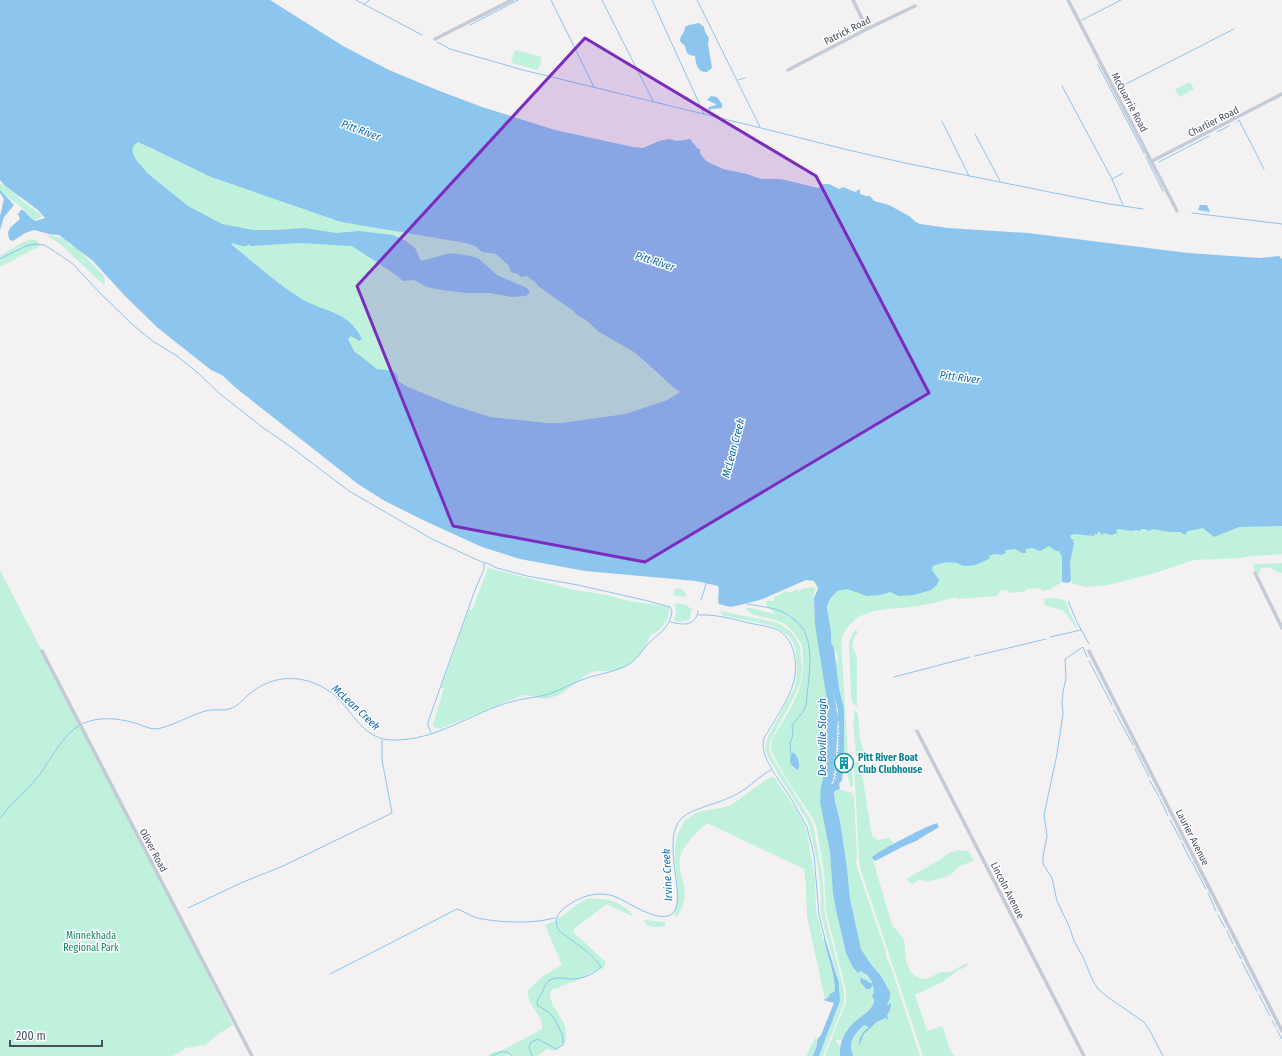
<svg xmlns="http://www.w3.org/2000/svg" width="1282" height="1056" viewBox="0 0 1282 1056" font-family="'Fira Sans Condensed',sans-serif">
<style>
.green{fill:#bff1dd;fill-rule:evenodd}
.sand{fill:#f4f2e2}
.water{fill:#8cc5ee;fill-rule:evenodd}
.pier{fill:#f3f1f1}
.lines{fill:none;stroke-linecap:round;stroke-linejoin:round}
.stream{stroke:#8cc5ee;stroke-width:1}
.street{stroke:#c4cad6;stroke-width:3.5}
.marked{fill:#7b2cbf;fill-opacity:0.2;stroke:#7b2cbf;stroke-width:3;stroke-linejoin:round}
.labels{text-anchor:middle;stroke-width:3;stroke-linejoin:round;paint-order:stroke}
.street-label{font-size:10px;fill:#484f5f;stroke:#fff}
.culture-label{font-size:10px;font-weight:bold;fill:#0d838f;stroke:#fff;text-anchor:start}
.park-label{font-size:10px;fill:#158463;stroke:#fff}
.water-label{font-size:11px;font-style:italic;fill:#096bb1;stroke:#fff}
</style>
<rect width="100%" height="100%" fill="#f3f1f1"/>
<path class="green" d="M 515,50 L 542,57 L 538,70 L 511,63 Z
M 1190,82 L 1194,89 L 1179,97 L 1175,89 Z
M 114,126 L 149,148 L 211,177 L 341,222 L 465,243 L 582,282 L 632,348 L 646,364 L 673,387 L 680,392 L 667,400 L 625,414 L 561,423 L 548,423 L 491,417 L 424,401 L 347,355 L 206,235 L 138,164 Z
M 0,183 L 15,193 L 21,200 L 43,216 L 36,220 L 32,219 L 21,207 L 0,191 Z
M 49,234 L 66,240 L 69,245 L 76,247 L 98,270 L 104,276 L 105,285 L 103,284 L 60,244 L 49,237 Z
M 32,239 L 38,241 L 40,246 L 0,267 L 0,256 L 21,243 Z
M 1282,485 L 1282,554 L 1252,556 L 1240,558 L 1194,560 L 1155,573 L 1108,585 L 1085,587 L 1072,583 L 1070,571 L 1069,527 Z
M 1072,515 L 1062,573 L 1062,582 L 1051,589 L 1042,591 L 1041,588 L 1026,589 L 1026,591 C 1023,591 1014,593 1010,593 L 1008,590 L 1001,590 L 999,592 L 998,595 L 995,596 L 959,599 L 955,597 C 943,601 930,604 918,606 C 887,611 856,604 841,639 L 848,757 L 844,760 L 844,709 L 839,688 L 836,663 L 838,658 C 837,652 832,648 831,643 C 830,640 831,634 831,630 C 829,613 823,605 837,591 Z
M 1282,563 L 1282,573 C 1271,572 1274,565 1261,568 L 1259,573 L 1256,573 L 1253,565 L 1256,564 Z
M 488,568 L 575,590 L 607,595 L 629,601 L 669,607 C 670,617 665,625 658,631 C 656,633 652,634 650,636 C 648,639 647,644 645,647 C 639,658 629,665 617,670 C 609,673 598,669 590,673 C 576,680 566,695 549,698 C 540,700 532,694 523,695 L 440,729 L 434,727 L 433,724 L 444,688 L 441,688 L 469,609 L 472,610 Z
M 0,570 L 213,981 L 211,982 L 233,1025 L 220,1033 L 205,1045 L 186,1048 L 172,1056 L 0,1056 Z
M 810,587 L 815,588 L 814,611 L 827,700 L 827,752 L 820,802 L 830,852 L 836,910 L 846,953 L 854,970 L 856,972 L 860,971 L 867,976 L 873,983 L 870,983 L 862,977 L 861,983 C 864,986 865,990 870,989 L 873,985 L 874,993 L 872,996 C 879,1012 846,1021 842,1040 L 835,1040 L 840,1047 L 840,1056 L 825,1056 L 831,1040 L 833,1039 L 832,1037 L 846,1003 L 846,990 L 826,911 L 824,871 L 816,825 L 814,820 C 806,808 771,758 771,747 C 771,739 777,731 781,725 C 794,702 804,688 803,660 C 803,653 803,646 799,640 C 794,632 786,623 776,620 C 767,617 752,617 746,609 L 747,608 L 751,608 L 775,614 L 771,609 L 766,608 L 767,604 L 766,602 L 770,600 L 773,602 L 775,597 L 786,591 L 790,593 L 797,589 L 799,591 L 804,588 L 809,588 ZM 792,753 C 797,758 802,764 798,770 L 792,768 L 790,759 Z
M 676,588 L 681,589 L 686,593 L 686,597 L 673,595 Z
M 1044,598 L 1061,599 L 1066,601 L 1068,608 L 1078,629 C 1072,624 1069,615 1063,611 C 1058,607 1050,609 1045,605 Z
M 675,603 L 684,604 L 692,609 L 689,620 L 679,622 L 674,620 L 676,612 Z
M 720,611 L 778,623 L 790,631 L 795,637 L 800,647 L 802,670 L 800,684 L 795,695 L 770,741 L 769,750 L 773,759 L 813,824 L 822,874 L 825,915 L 844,990 L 844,1003 L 823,1056 L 819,1056 L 839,1005 L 840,999 L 840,986 L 821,915 L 820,882 L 816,856 L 808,822 L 778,774 L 767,755 L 765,748 L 768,737 L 795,687 L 797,672 L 796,651 L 794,644 L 789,636 L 774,626 L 722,615 Z
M 856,630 L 858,632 L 854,637 L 852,646 L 857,657 L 857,707 L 852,702 L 851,695 L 849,643 L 852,635 Z
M 855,711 L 858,714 L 860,739 L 863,749 L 863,756 L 860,757 L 856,754 L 853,722 L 854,720 L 854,712 Z
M 858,761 L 861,768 L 872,836 L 878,840 L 889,838 L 894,844 L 875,854 L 872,857 L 892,925 L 904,939 L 906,961 L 911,973 L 919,978 L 927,979 L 941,972 L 950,972 L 969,962 L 966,967 L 958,970 L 944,981 L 915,995 L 927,1031 L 942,1026 C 947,1036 947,1048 955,1056 L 923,1056 L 861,871 L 859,862 L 854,765 L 856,762 Z
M 850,766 L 851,766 L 851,769 L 849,770 L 849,772 L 852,771 L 853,785 L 852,787 L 850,786 L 847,771 Z
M 770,777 L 774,777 C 785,795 801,812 807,832 L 815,880 L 816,910 L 834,981 L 835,991 L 830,994 L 828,999 L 825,999 L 807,916 L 806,886 L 804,869 L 707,823 C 699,829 685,844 681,854 C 674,876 696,892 676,917 L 674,913 L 677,904 L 678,892 L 675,859 L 675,846 L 677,836 L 685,820 L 698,812 L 730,806 Z
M 841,790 L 852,793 L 853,796 L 854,796 L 857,855 L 856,864 L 886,952 L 886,957 L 890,964 L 920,1056 L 853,1056 C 848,1042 855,1035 864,1025 L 869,1026 L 861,1034 L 859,1041 L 861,1043 C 862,1032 875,1023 886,1018 L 889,1021 L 887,1016 L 891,1008 L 892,1004 L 888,1006 L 887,1005 L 890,998 L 890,992 L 881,976 L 870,963 L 861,949 L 850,899 L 847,868 L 840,821 L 834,793 L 837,791 Z
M 959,850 L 968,851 L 974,860 L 956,868 L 954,872 L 948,876 L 926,882 L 921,879 L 912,884 L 906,879 L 941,859 L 949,853 Z
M 587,899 C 605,898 620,900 633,915 L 632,916 L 607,904 L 575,928 L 573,932 L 606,962 L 604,968 L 588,974 L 583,978 L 552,990 C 545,1000 561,1015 565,1026 C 566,1031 566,1037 565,1042 L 556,1051 L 547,1049 L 537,1056 L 513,1056 L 509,1055 L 502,1056 L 488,1056 L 491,1053 L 503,1050 L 542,1029 C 544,1014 526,1006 528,990 L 543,976 L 562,965 L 545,925 C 562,920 570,907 587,899 Z
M 644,920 L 664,922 L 665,924 L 665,926 C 658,928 653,927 647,925 Z
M 816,1037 L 817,1044 L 813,1056 L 806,1056 Z"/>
<path class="sand" d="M 806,580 L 814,581 C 819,587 818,590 814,598 L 815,588 L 807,585 L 804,585 L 801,583 Z"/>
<path class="water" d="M 0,0 L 270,0 L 343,46 L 389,70 L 437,90 L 482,107 L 555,130 L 633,147 L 643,148 L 659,141 L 669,139 L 677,141 L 690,139 L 698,149 L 700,149 L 700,153 L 706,161 L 723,169 L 747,174 L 761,179 L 781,179 L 818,188 L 823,184 L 829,184 L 839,189 L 843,187 L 855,192 L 860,189 L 860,194 L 866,196 L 870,196 L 874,201 L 889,205 L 909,216 L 916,222 L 920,224 L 948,228 L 1028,233 L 1188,253 L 1260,258 L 1279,256 L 1282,259 L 1282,526 L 1239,527 L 1214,537 L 1203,528 L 1188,531 L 1185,535 L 1180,532 L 1169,532 L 1153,529 L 1149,531 L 1145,529 L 1141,529 L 1140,531 L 1137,530 L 1131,531 L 1118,529 L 1116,530 L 1118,536 L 1116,533 L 1112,535 L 1104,533 L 1102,535 L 1099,531 L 1097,533 L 1099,534 L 1094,534 L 1095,536 L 1075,534 L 1070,535 L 1071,539 L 1075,541 L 1072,541 L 1074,543 L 1070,563 L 1071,581 L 1068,583 L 1062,582 L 1062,557 L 1059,551 L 1056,551 L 1049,546 L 1040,551 L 1033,548 L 1026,549 L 1026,553 L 1022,553 L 1015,549 L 1005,550 L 1006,553 L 1001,555 C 997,553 993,554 989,556 L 990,558 C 983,562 975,566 966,566 C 963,566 960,564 957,563 C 948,561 941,563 933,566 L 932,570 L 939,580 L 937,585 L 931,590 L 914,595 L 899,596 L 890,592 L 880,595 L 867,596 L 847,589 L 837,591 L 830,599 L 827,607 L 831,631 L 831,643 L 834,648 L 839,688 L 844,709 L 844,760 L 842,780 L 839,784 L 840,789 L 835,791 L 834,793 L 835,801 L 840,821 L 847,868 L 850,899 L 861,949 L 870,963 L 881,976 L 890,992 L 890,998 L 887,1005 L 889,1005 L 890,1002 C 893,1007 889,1011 887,1016 L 889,1021 L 886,1018 L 877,1022 L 864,1034 L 859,1046 C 859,1037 862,1032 869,1027 L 864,1025 C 854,1035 848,1041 853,1056 L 840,1056 C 839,1038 848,1026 862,1016 C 866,1013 871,1009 873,1004 C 875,1001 873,999 872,995 L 874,993 L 873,985 L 870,989 L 866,989 L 861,983 L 860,977 L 866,980 L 870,983 L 873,983 L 867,975 L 860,971 L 858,973 L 853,968 L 846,953 L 836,910 L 833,893 L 830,852 L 820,802 L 821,787 L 825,770 L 827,752 L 827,700 L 815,625 L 814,598 L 818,589 L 817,586 L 814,581 L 806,580 L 760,600 L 731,607 L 719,604 C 717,598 720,593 718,586 L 696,581 L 585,571 L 520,559 L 482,547 L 425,521 L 385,501 L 358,484 L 236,388 L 222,375 L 211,370 L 158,328 L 126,297 L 93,261 L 59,235 L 49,234 L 34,230 L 25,233 L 13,241 L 10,240 C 4,229 14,225 20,219 L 18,214 L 21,210 L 23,210 L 32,219 L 36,221 L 45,218 L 38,210 L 4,185 L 0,180 ZM 138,142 L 211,177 L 341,222 L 465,243 L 475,246 L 482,252 L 496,254 L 509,266 L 511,272 L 518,274 L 521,277 L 527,276 L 536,283 L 538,286 L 572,310 L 577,315 L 586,320 L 599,332 L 634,352 L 673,387 L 680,392 L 667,400 L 625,414 L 561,423 L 548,423 L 491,417 L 452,405 L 408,387 L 398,381 L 398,376 L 393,371 L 377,369 L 354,351 L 348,339 L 351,336 L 359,341 L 362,339 C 347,308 321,313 297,296 C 274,281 253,262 232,245 L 231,243 C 238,244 244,249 249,244 L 250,246 L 299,243 L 352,246 L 396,275 L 403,281 L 414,280 L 427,287 L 442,290 L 466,293 L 489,293 L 511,297 L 526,296 L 530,292 L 527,288 L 497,275 L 478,258 L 466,255 L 450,253 L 421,261 L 415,248 L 406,241 L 393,235 L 359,231 L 336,233 L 304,228 L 275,230 L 253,230 L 222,224 L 188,206 L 147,173 C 142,165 123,151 138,142 Z
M 699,23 L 704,27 L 705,32 L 709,38 L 708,44 L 712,68 L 707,72 C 697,72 696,64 695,56 L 690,55 L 687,53 L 685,46 L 680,41 C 680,35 685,33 685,27 L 689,25 Z
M 711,96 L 717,97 L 722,104 L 722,108 C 718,109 713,108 709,110 L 708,108 L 709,107 L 716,105 L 716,104 L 707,100 Z
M 0,190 L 14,205 L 4,217 L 0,230 L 0,216 L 4,199 L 0,193 Z
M 1200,205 L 1207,205 L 1210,212 L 1198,210 Z
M 793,752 C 798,756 801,765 798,770 C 789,766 788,759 793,752 Z
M 937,823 L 939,827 L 916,841 L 902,847 L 875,861 L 873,859 L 872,857 C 878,851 929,825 937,823 Z
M 825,938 L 839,983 L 840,1001 L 819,1056 L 813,1056 L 817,1045 L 817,1040 L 821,1035 L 834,1003 L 823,1000 L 828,998 L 830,994 L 835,991 C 835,974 827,956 824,939 Z"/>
<path class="pier" d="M 833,693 L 838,709 L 838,722 L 841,722 L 838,723 L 839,725 L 841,725 L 839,725 L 839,728 L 841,728 L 839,728 L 838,730 L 841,731 L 838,731 L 839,733 L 841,734 L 838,734 L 838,736 L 841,737 L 838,737 L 838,739 L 840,740 L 838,740 L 838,742 L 840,742 L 838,743 L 838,745 L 840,745 L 838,746 L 838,748 L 840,748 L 838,749 L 838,751 L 840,751 L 837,752 L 837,754 L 840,754 L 837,755 L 837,757 L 839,758 L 837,757 L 837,760 L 838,760 L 836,769 L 839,770 L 836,770 L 836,772 L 838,773 L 836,773 L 835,775 L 837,776 L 835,776 L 835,778 L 837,779 L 834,779 L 833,784 L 830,783 L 832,783 L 833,780 L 831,780 L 833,780 L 834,777 L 831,776 L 834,777 L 834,775 L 832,774 L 834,774 L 835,772 L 833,771 L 835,771 L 836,769 L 834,768 L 836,759 L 833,758 L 836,757 L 838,718 L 837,710 L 835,710 L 837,709 Z"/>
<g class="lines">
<path class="stream" d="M 356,0 L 422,35
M 551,0 L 594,87
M 602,0 L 653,101
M 652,0 L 704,114
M 697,0 L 760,127
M 364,4 L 370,0
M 1082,20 L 1121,0
M 470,25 L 518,0
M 437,42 L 450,49 L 523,70 L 761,128 L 844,149 L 905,163 L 980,178 L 1109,204 L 1143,209
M 1098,65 L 1144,153
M 738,80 L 745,78
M 1062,86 L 1112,179 L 1123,205
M 1122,86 L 1234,29
M 942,121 L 969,176
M 1237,122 L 1239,120 L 1264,169
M 1217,132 L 1229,126
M 975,134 L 1000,181
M 1146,157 L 1163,191
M 1159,162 L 1209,136
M 1112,179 L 1123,173
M 1192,213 L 1282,224
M 0,259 L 26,246 L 35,244 L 44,245 L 51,249 L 73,264 L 100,293 L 133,325 L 154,342 L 177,356 L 198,373 L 219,393 L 262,427 L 291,447 L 349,491 L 432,539 L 484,563 L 487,563 L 497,568 L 527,576 L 578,585 L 644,600 L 670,607 L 672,611 C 670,628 661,631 650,642 C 643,648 639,657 631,663 C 619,671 604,673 590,677 C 576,681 563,689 549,694 C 537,698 523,698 510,702 C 472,713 435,741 393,740 C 369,740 358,722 344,705 C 336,694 320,684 308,681 C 285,675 266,680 248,695 C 243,700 237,707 229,709 C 223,711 216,709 210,710 C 193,713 178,724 161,728 C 151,731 145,726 135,723 C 118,718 96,716 80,725 C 62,735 50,761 38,777 C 26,791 11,803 0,818
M 701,600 L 707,581
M 1068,601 L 1077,622 L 1089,644
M 747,604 C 769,608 783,607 800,625 C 814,640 810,674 807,693 C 807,697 807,704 805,708 C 802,714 797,719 792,725 L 793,735 L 790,743 L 791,756
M 671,622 C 682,625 696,627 698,611
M 1050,637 L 1081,630
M 975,656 L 1046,639
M 1087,657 L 1083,647 L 1065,659 L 1066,678 L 1063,692 L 1062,703 L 1063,714 L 1057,754 L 1044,815 L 1047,836 L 1043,856 L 1043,864 L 1052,878 L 1057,901 L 1069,926 L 1074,941 L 1083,957 L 1093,981 L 1098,989 L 1109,998 L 1144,1022 L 1149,1029 L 1163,1056
M 1089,661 L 1112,705
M 894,677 L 970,657
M 1114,710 L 1133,745
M 431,733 L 428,725 L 428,722 L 475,590 L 484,569 L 484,563
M 1135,749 L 1149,777
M 772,770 L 792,800 L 807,827 L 814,855 L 819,915 L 825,939
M 1150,781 L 1159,797
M 1160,799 L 1168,816
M 1170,820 L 1181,840
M 1182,843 L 1191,861
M 1192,862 L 1206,889
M 1208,893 L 1216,911
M 188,908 L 241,883 L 283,866 L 392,813 L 382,760 L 382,740
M 1218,915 L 1225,928
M 1227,931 L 1233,944
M 1235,947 L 1241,959
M 1242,962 L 1257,991
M 330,974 L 457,909 C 464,911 470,916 477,918 C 502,923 531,924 555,918
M 1259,995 L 1270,1016
M 1272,1021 L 1276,1027
M 1277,1030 L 1282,1039
M 492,1056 L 500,1052 L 508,1052 L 512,1056
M 532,1056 L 529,1047 L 531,1042 L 538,1039 L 556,1049 L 563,1045 C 564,1036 561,1032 557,1024 C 551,1012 548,1012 537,1005 C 537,1000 539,997 542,993 C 544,989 545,983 550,980 C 558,976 565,979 572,979 C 583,979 594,974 601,967 C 593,955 581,947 570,939 C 566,936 561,933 558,929 C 555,923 556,917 560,912 C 574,898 597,889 616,897 C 629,902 658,924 672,914 C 689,901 659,839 682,818 C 688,812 699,809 706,806 C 720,802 733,797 745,789 C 754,782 762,775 772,769 C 766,759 761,750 764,738 C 774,721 789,700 794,681 C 798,663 795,638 776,629 C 768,626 758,625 749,623 C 733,619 715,614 698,615"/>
<path class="street" d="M 853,0 L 867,29
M 1068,0 L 1177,211
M 435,39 L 512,0
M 788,70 L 867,29 L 915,6
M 1152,161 L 1282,94
M 1255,573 L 1282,628
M 42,651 L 252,1056
M 1089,651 L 1282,1031
M 917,731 L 1084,1056"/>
</g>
<path class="marked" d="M 585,38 L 816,176 L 929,393 L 645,562 L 453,526 L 357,286 Z"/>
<defs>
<symbol id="building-ring" viewBox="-11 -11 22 22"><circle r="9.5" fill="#fff" stroke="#0f9aa8" stroke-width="1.5"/><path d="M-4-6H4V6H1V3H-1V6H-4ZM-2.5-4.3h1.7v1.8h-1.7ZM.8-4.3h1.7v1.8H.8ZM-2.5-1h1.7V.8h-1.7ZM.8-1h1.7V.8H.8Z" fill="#0f9aa8"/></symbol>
</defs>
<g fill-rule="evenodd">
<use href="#building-ring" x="833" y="752" width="22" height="22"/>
</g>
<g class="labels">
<g class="street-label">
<text transform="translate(847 30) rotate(-27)" y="4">Patrick Road</text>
<text transform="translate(1130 102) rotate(62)" y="4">McQuarrie Road</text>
<text transform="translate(1213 121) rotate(-27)" y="4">Charlier Road</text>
<text transform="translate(1193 837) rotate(63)" y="4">Laurier Avenue</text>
<text transform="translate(154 850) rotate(62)" y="4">Oliver Road</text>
<text transform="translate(1008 890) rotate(63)" y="4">Lincoln Avenue</text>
</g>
<g class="culture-label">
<text x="858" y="761">Pitt River Boat<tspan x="858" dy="12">Club Clubhouse</tspan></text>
</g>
<g class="park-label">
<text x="91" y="939">Minnekhada<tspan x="91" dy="12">Regional Park</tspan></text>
</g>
<g class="water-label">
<text transform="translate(361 130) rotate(20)" y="4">Pitt River</text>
<text transform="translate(655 261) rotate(18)" y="4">Pitt River</text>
<text transform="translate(960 377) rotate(8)" y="4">Pitt River</text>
<text transform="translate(733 448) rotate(-75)" y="4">McLean Creek</text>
<text transform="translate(356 707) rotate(43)" y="4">McLean Creek</text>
<text transform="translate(822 737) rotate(-90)" y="4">De Boville Slough</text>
<text transform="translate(667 875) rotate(-93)" y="4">Irvine Creek</text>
</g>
</g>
<path d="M10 1040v6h92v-6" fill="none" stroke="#484f5f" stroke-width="2"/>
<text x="16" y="1040" font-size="12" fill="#484f5f" stroke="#ffffff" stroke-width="3" paint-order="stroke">200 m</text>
</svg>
